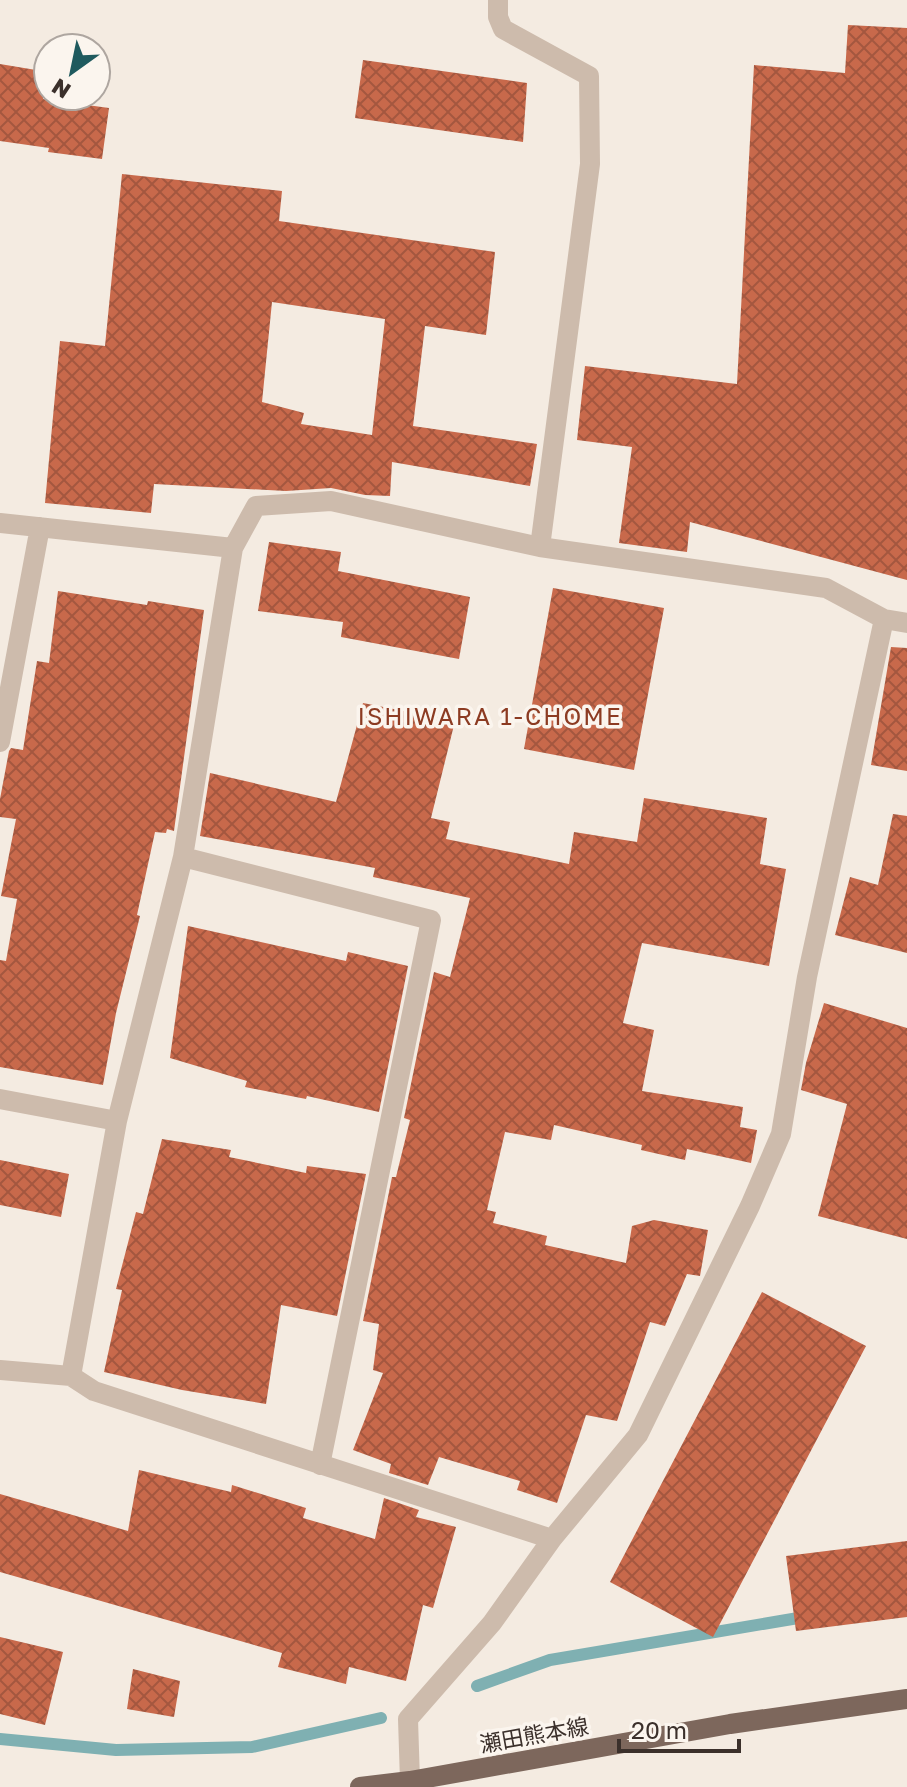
<svg xmlns="http://www.w3.org/2000/svg" width="907" height="1787" viewBox="0 0 907 1787" font-family="'Golos Text','Noto Sans JP',sans-serif">
<style>
.lines{fill:none;stroke-linecap:round;stroke-linejoin:round}
.stream{stroke:#7fb0b2;stroke-width:12}
.building{fill:url(#building-cross-hatch);fill-rule:evenodd}
.minor{stroke:#cdbbac;stroke-width:20}
.major{stroke:#7d675c;stroke-width:20}
.labels{text-anchor:middle;stroke-width:7;stroke-linejoin:round;paint-order:stroke}
.street-label{font-size:22px;fill:#3b302b;stroke:#fbf5ee}
.neighbourhood-label{font-size:24px;letter-spacing:2px;fill:#8c3b22;stroke:#fbf5ee}
</style>
<defs>
<pattern id="building-cross-hatch" width="8" height="8" patternUnits="userSpaceOnUse" patternTransform="scale(2)"><rect width="8" height="8" fill="#c8694b"/><path d="M0 0l8 8M0 8l8-8" fill="none" stroke="#a4573f"/></pattern>
</defs>
<rect width="100%" height="100%" fill="#f4ebe1"/>
<g class="lines">
<path class="stream" d="M 477,1686 L 550,1660 L 810,1616
M 0,1739 L 116,1750 L 252,1747 L 381,1718"/>
</g>
<path class="building" d="M 848,25 L 907,28 L 907,580 L 690,522 L 687,552 L 619,543 L 632,447 L 577,440 L 585,366 L 737,384 L 754,65 L 845,73 Z
M 363,60 L 527,83 L 523,142 L 355,118 Z
M 0,64 L 48,72 L 43,99 L 109,108 L 102,159 L 48,152 L 49,148 L 0,141 Z
M 122,174 L 282,191 L 279,221 L 495,252 L 486,335 L 425,326 L 413,426 L 537,444 L 530,486 L 392,462 L 390,496 L 365,495 L 331,488 L 286,491 L 154,484 L 151,513 L 45,503 L 60,341 L 105,346 ZM 272,302 L 385,319 L 372,435 L 301,424 L 304,413 L 262,402 Z
M 269,542 L 341,552 L 338,571 L 470,597 L 459,659 L 341,637 L 343,622 L 258,611 Z
M 553,588 L 664,608 L 634,770 L 524,749 Z
M 58,591 L 147,605 L 148,601 L 204,610 L 174,831 L 167,829 L 166,833 L 155,832 L 137,915 L 140,916 L 116,1013 L 103,1085 L 0,1067 L 0,960 L 6,961 L 17,899 L 1,896 L 16,819 L 0,817 L 0,799 L 9,751 L 11,748 L 23,750 L 37,661 L 49,663 Z
M 891,647 L 907,648 L 907,771 L 871,765 Z
M 363,703 L 455,721 L 431,818 L 450,822 L 446,839 L 569,864 L 574,832 L 637,842 L 644,798 L 767,818 L 760,864 L 786,869 L 769,966 L 642,943 L 623,1023 L 654,1030 L 642,1091 L 743,1107 L 740,1127 L 757,1130 L 751,1163 L 687,1149 L 685,1160 L 641,1150 L 642,1145 L 554,1125 L 551,1140 L 505,1132 L 487,1210 L 496,1212 L 493,1223 L 547,1236 L 545,1245 L 626,1263 L 632,1226 L 654,1220 L 708,1230 L 700,1276 L 687,1274 L 665,1326 L 650,1322 L 617,1421 L 586,1415 L 557,1503 L 517,1490 L 520,1481 L 439,1457 L 428,1485 L 389,1473 L 391,1464 L 353,1450 L 383,1373 L 373,1370 L 379,1324 L 363,1321 L 392,1177 L 396,1177 L 410,1120 L 404,1118 L 434,972 L 450,977 L 470,898 L 373,877 L 375,868 L 200,836 L 210,773 L 336,802 Z
M 893,814 L 907,816 L 907,953 L 835,935 L 850,877 L 878,885 Z
M 188,926 L 346,961 L 348,952 L 408,966 L 379,1112 L 307,1096 L 306,1099 L 245,1087 L 247,1081 L 170,1058 Z
M 824,1003 L 907,1028 L 907,1239 L 818,1216 L 847,1104 L 801,1090 L 806,1063 Z
M 162,1139 L 231,1150 L 229,1157 L 306,1173 L 307,1166 L 366,1174 L 337,1316 L 281,1305 L 266,1404 L 182,1390 L 104,1372 L 122,1290 L 116,1289 L 136,1212 L 143,1214 Z
M 0,1160 L 69,1174 L 61,1217 L 0,1205 Z
M 762,1292 L 866,1346 L 713,1637 L 610,1582 Z
M 139,1470 L 231,1492 L 232,1485 L 306,1508 L 303,1518 L 375,1539 L 384,1498 L 419,1510 L 416,1517 L 456,1527 L 433,1608 L 423,1605 L 406,1681 L 349,1667 L 346,1684 L 278,1667 L 282,1653 L 0,1572 L 0,1494 L 128,1531 Z
M 907,1541 L 907,1617 L 796,1631 L 786,1556 Z
M 0,1637 L 63,1652 L 45,1725 L 0,1714 Z
M 133,1669 L 180,1681 L 174,1717 L 127,1709 Z"/>
<g class="lines">
<path class="minor" d="M 498,0 L 498,17 L 503,29 L 589,76 L 590,164 L 540,547
M 0,523 L 233,548
M 0,742 L 40,527
M 183,857 L 431,920 L 320,1465
M 0,1099 L 117,1121
M 0,1370 L 71,1376 L 94,1391 L 552,1539
M 71,1376 L 117,1121 L 183,857 L 233,548 L 256,506 L 331,501 L 540,547 L 826,588 L 884,619 L 907,623
M 410,1781 L 408,1719 L 492,1623 L 552,1539 L 638,1435 L 750,1206 L 781,1134 L 807,977 L 884,619"/>
<path class="major" d="M 360,1787 L 410,1781 L 730,1724 L 907,1699"/>
</g>
<g class="labels">
<g class="street-label">
<text transform="translate(534 1735) rotate(-10)" y="8">瀬田熊本線</text>
</g>
<g class="neighbourhood-label">
<text x="490" y="725">ISHIWARA 1-CHOME</text>
</g>
</g>
<g transform="translate(72 72) rotate(213)"><circle r="38" fill="#fbf5ee" stroke="#aea6a0" stroke-width="2"/>
<path d="M0-6L14 30L0 20L-14 30Z" fill="#1f5a5e"/>
<text y="-12" font-size="22" font-weight="bold" text-anchor="middle" fill="#3b302b">N</text>
</g>
<path d="M619 1739v12h120v-12" fill="none" stroke="#3b302b" stroke-width="4"/>
<text x="631" y="1739" font-size="24" fill="#3b302b" stroke="#fbf5ee" stroke-width="6" paint-order="stroke">20 m</text>
</svg>
